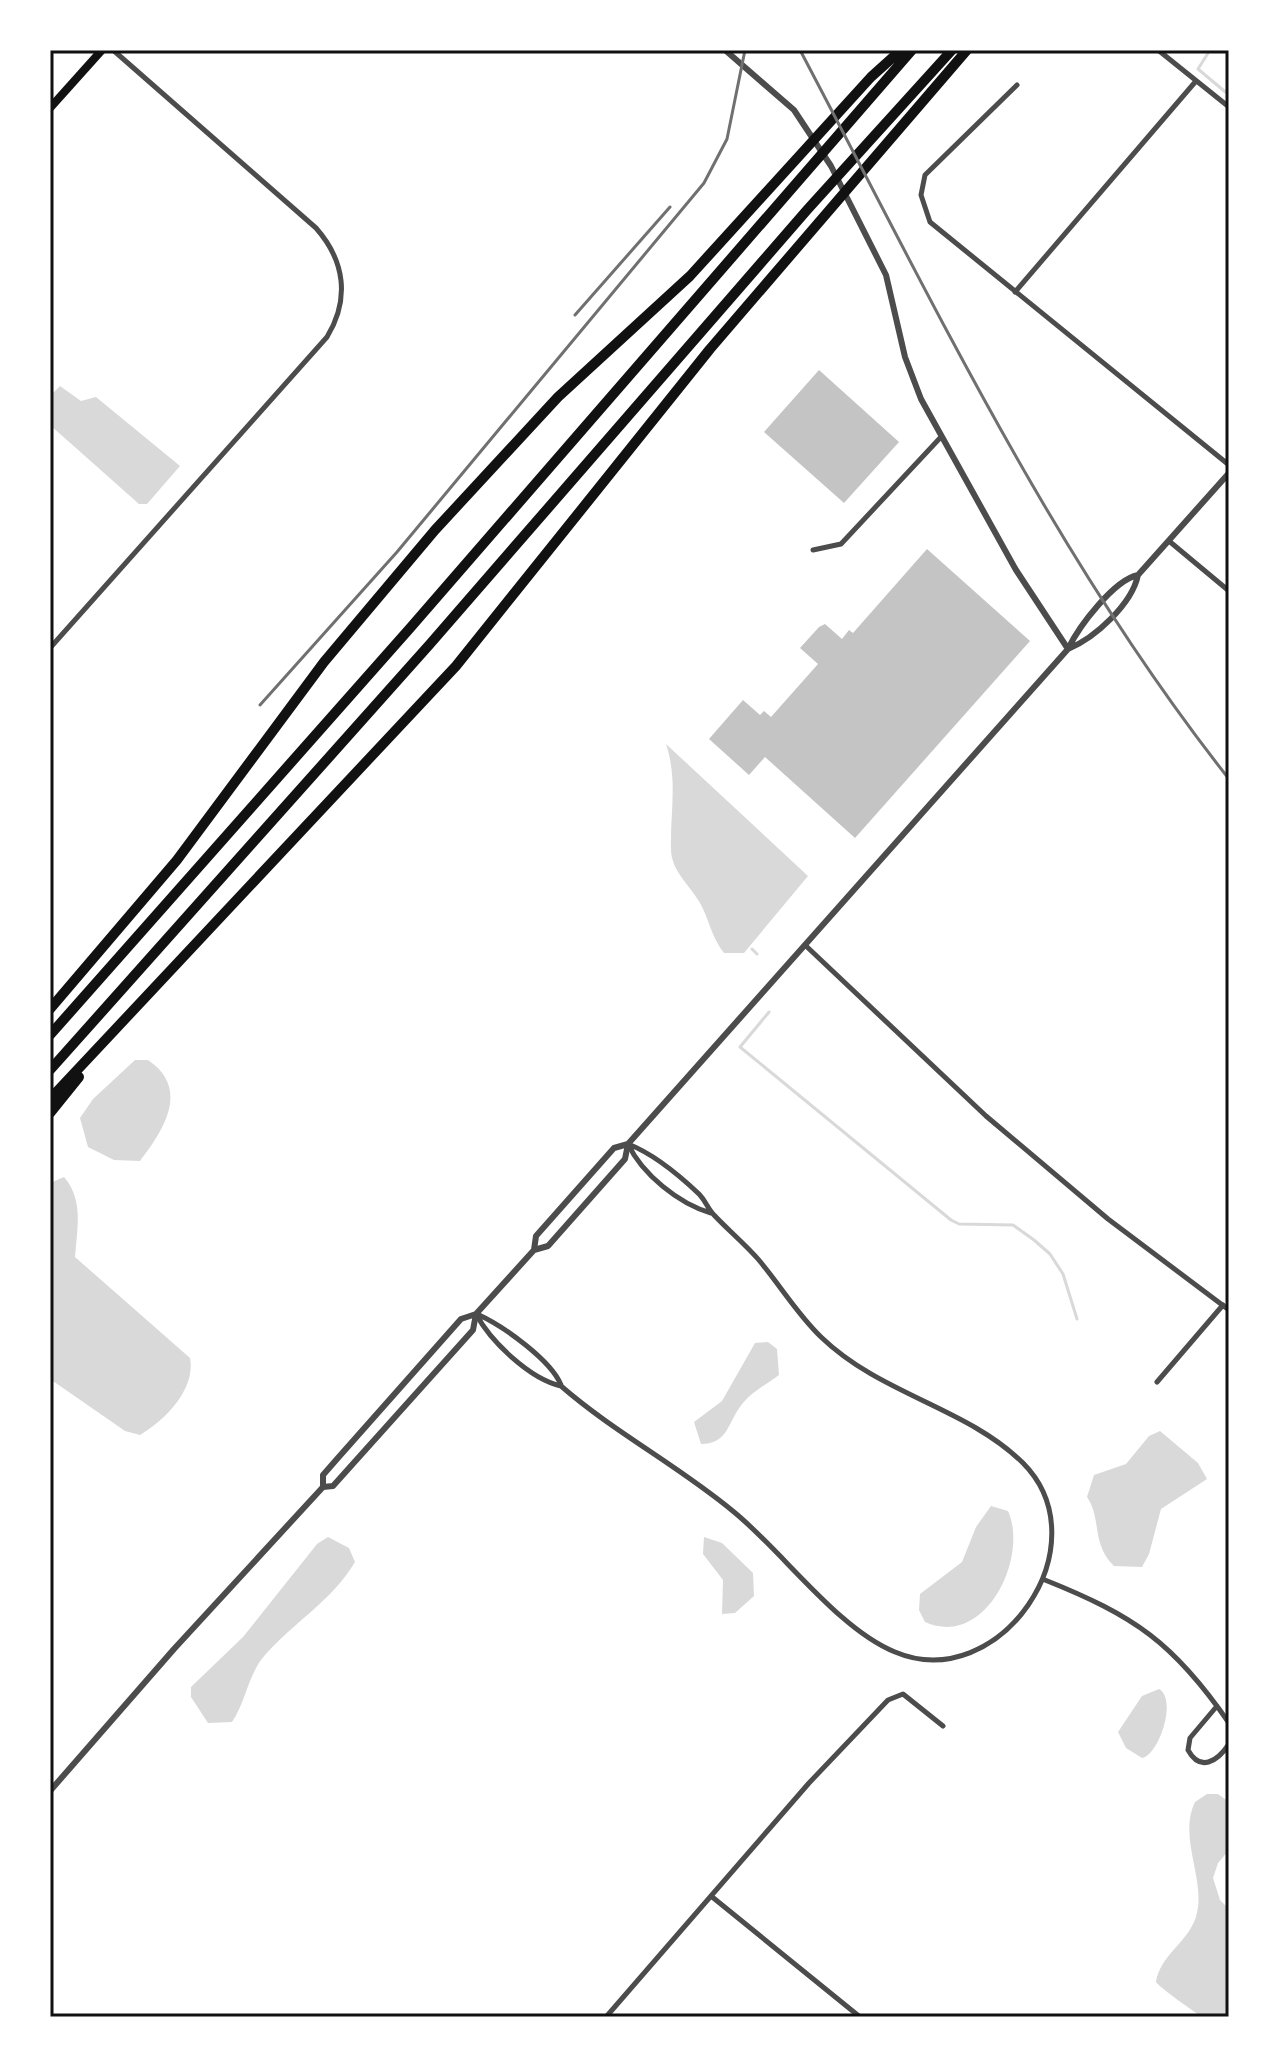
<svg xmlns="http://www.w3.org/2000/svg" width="1279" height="2067" viewBox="0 0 1279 2067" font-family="Signika,sans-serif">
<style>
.water{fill:#d9d9d9}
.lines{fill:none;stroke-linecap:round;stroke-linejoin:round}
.stream{stroke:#d9d9d9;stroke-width:3}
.building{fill:#c4c4c4}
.minor{stroke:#4c4c4c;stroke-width:5}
.tertiary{stroke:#4c4c4c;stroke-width:6}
.primary{stroke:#111;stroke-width:8}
.motorway{stroke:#111;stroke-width:10}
.rail{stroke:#707070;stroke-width:3}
.neatline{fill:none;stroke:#111;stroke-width:3}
</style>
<rect width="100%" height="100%" fill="#fff"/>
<path class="water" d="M 60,386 L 81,401 L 96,397 L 180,466 L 147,504 L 139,504 L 50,425 L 50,396 Z
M 666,744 L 808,876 L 744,953 L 724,953 C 710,934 710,921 700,903 C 690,885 671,871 671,849 C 670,813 678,780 666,744 Z
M 135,1060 L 148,1060 C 191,1089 163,1131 140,1161 L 114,1160 L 88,1147 L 80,1118 L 93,1099 Z
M 64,1177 C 84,1200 77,1229 75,1257 L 190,1358 C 196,1389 165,1420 140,1435 L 125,1431 L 50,1379 L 50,1183 Z
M 768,1342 L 777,1349 L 779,1375 C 767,1384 753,1391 743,1403 C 727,1422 729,1444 701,1444 L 694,1422 L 722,1401 L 755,1343 Z
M 1160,1431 L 1198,1463 L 1207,1479 L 1161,1509 L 1149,1554 L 1142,1567 L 1114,1566 C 1091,1544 1102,1519 1087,1497 L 1094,1475 L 1126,1464 L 1149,1436 Z
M 991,1506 L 1008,1511 C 1029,1558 985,1649 925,1622 L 919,1610 L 920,1594 L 962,1562 L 976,1527 Z
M 328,1537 L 349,1548 L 355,1562 C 332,1601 294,1622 265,1655 C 248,1674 246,1702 232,1722 L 208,1723 L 191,1697 L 191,1687 L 243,1637 L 317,1544 Z
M 704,1537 L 722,1543 L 753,1573 L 754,1596 L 735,1613 L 722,1614 L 723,1580 L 703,1554 Z
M 1159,1689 C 1178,1700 1158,1756 1142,1758 L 1126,1748 L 1118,1732 L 1142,1696 Z
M 1207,1794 L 1218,1794 L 1229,1802 L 1229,1850 L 1218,1863 L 1213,1878 L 1220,1900 L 1229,1909 L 1229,2017 C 1221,2017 1210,2019 1203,2017 C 1198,2015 1159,1987 1156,1982 C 1160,1954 1191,1941 1197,1913 C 1205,1877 1178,1837 1195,1802 Z"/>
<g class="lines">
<path class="stream" d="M 1210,50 L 1198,69 L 1229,95
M 752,949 L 757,954
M 769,1012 L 740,1047 L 951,1220 L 959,1224 L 1013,1225 L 1034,1240 L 1050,1254 L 1063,1274 L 1077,1319"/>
</g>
<path class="building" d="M 819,370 L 899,442 L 844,503 L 764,432 Z
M 927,549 L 1030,641 L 855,838 L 765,757 L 749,775 L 709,739 L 743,700 L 760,715 L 764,711 L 771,717 L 818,664 L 800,648 L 819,627 L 825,624 L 842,639 L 849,630 L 853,633 Z"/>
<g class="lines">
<path class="minor" d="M 1158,50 L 1229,107
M 1017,85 L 925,175 L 921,195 L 930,222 L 1229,465
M 1015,292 L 1196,81
M 1169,541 L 1229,591
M 813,550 L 841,544 L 940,438
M 50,648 L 327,337 C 350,299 345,261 316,228 L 113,50
M 805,945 L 986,1116 L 1108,1219 L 1229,1310
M 628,1144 C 642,1174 679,1204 711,1213
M 476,1314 C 491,1342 530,1379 561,1386 C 615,1433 679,1466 734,1512 C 783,1552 838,1629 895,1652 C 999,1696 1104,1545 1023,1463 C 966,1407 881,1395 821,1337 C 797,1314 780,1285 758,1259 C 744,1243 728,1230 714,1215 C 708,1209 705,1200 699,1194 C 679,1175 654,1154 628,1144
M 479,1315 C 503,1326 551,1360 561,1385
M 1157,1382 L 1223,1305
M 1045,1580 C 1135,1616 1174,1643 1229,1723
M 1217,1706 L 1190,1738 L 1188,1750 C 1200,1772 1217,1762 1229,1744
M 711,1896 L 860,2017
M 606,2017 L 809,1783 L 888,1700 L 903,1694 L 943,1726"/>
<path class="tertiary" d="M 725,50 L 794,110 L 831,166 L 886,275 L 905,357 L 921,399 L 1016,570 L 1068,649
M 1068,649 C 1095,638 1132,604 1138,575 L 1229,473
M 534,1250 L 548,1246 L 625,1159 L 628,1144
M 323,1487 L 323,1475 L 337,1459 L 461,1319 L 476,1314
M 50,1791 L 174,1649 L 323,1487 L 333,1486 L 473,1330 L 476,1314 L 534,1250 L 536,1236 L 614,1148 L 628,1144 L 1068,649 C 1079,626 1114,580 1138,575"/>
<path class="primary" d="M 50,108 L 102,50"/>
<path class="motorway" d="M 50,1009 L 177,860 L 324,662 L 435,530 L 558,397 L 690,276 L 871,77 L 901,50
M 50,1035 L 411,627 L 912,50
M 50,1070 L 430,644 L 807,210 L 952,50
M 50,1099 L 456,666 L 710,349 L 967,50
M 50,1113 L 79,1077"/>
<path class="rail" d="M 800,50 C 932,300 1053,556 1229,779
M 575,315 L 670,207
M 260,705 L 397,552 L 704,183 L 727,139 L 745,50"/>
</g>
<rect width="1279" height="2067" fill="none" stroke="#ffffff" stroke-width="104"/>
<rect x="52" y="52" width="1175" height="1963" class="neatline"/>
</svg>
